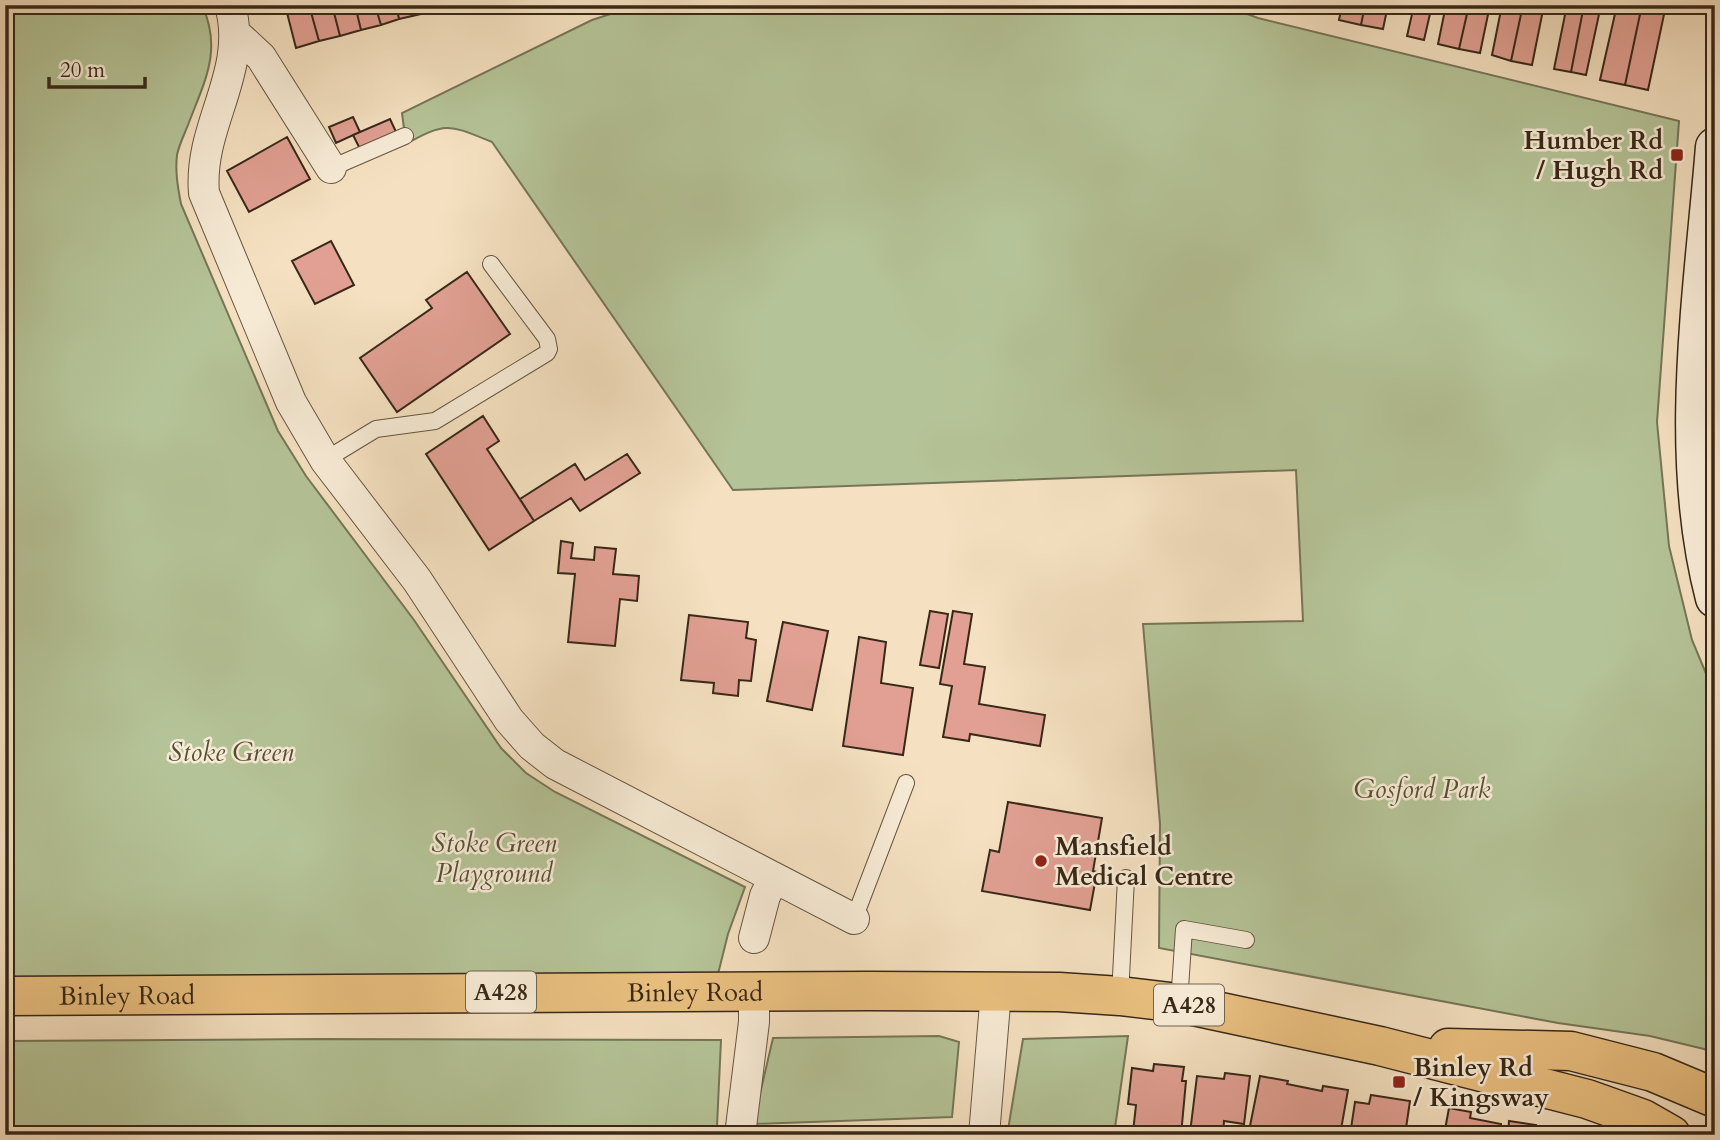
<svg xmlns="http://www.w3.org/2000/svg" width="1720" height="1140" viewBox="0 0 1720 1140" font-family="Cardo,serif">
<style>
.green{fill:#b5c498;stroke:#767658;stroke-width:2}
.building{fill:#e1a093;stroke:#372818;stroke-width:2}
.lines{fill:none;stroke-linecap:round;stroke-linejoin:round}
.service-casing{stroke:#665642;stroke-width:18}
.minor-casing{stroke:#665642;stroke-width:32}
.secondary-casing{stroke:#372818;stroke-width:41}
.primary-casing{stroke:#372818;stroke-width:41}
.service{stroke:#f8ecd7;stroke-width:16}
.minor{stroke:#f8ecd7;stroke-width:30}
.secondary{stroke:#f8ecd7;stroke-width:38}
.primary{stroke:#eac080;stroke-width:38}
.poi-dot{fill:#8f2418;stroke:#f8ecd7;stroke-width:2.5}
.labels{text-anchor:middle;stroke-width:5;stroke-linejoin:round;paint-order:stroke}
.shield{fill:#f8ecd7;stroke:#716351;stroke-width:2}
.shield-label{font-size:24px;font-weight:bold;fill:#372818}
.poi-label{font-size:26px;font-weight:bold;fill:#372818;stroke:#f8ecd7;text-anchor:start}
.park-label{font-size:26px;font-style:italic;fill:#564f38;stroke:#f8ecd7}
.street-label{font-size:26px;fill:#372818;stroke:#f8ecd7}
</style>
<rect width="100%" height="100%" fill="#f5e1c1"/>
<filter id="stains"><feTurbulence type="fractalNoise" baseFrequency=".00286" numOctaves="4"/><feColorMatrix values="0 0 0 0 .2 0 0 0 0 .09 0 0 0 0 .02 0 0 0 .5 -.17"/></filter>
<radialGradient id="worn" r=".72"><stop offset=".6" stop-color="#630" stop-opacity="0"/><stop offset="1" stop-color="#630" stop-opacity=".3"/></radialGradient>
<path class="green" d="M 5,5 L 202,5 C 223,51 204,82 188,125 C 184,135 179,145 177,155 C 175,172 178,188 181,204 L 278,431 L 306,476 L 414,620 L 501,748 L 526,773 L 555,792 L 745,887 L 728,934 L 717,978 L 5,977 Z
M 638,5 L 1223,5 L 1258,18 L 1679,121 L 1657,422 L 1669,546 L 1692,640 L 1715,695 L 1715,1054 L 1704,1049 L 1650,1036 L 1558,1023 L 1159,948 L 1160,824 L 1143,624 L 1303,621 L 1296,470 L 733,490 L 492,142 C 450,125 447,121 406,144 L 402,113 L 592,20 Z
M 939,1036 L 959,1042 L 952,1117 L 753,1124 L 773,1038 Z
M 1128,1036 L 1114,1135 L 1046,1135 L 1008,1130 L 1023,1039 Z
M 318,1039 L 721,1040 L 717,1126 L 459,1128 L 357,1135 L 5,1135 L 5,1041 Z"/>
<path class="building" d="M 285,5 L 309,5 L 319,41 L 296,48 Z
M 309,5 L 332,5 L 340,36 L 319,41 Z
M 332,5 L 355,5 L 361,30 L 340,36 Z
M 355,5 L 375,5 L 381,25 L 361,30 Z
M 375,5 L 396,5 L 399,19 L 381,25 Z
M 396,5 L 418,5 L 421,14 L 399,19 Z
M 418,5 L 441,5 L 442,8 L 421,14 Z
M 1290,5 L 1311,5 L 1309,12 L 1289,7 Z
M 1342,5 L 1365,5 L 1361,25 L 1339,20 Z
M 1365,5 L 1388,5 L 1383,29 L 1361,25 Z
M 1406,5 L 1432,5 L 1424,40 L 1407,36 L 1413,10 L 1406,8 Z
M 1446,5 L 1469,5 L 1459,49 L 1438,44 Z
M 1469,5 L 1490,5 L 1480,53 L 1459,49 Z
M 1502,5 L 1523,5 L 1511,61 L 1492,55 Z
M 1523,5 L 1544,5 L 1532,65 L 1511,61 Z
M 1567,5 L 1584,5 L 1571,72 L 1554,69 Z
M 1584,5 L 1601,5 L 1586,75 L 1571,72 Z
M 1617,5 L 1642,5 L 1625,85 L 1600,80 Z
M 1642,5 L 1666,5 L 1648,90 L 1625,85 Z
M 353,117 L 360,132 L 336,143 L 329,127 Z
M 390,119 L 397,134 L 361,151 L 353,135 Z
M 287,137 L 310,179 L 249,212 L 227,171 Z
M 331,241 L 354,285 L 315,304 L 292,261 Z
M 467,272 L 510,334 L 397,412 L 360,358 L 432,308 L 426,300 Z
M 483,416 L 499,441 L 487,449 L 534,521 L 489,550 L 426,454 Z
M 627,454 L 640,473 L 580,511 L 571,498 L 534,521 L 520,499 L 575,464 L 585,480 Z
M 561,541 L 573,543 L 571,558 L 594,560 L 595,547 L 616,549 L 613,574 L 639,576 L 637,601 L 620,599 L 615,646 L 568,642 L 575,574 L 558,573 Z
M 930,611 L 948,614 L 939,668 L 920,665 Z
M 953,611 L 972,614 L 964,664 L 985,667 L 979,704 L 1045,715 L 1040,746 L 970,734 L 969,741 L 943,737 L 952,686 L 940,684 Z
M 689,615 L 748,622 L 746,638 L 756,640 L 751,681 L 739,680 L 738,696 L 713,693 L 714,683 L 681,680 Z
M 783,622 L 828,631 L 812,710 L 767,701 Z
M 859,637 L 886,642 L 881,683 L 913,688 L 903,755 L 843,746 Z
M 1008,802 L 1102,818 L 1093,871 L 1097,872 L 1090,910 L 982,891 L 990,850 L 999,852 Z
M 1154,1064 L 1184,1067 L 1182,1081 L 1186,1081 L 1181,1135 L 1133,1132 L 1136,1105 L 1128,1104 L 1132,1068 L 1153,1071 Z
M 1225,1073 L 1250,1076 L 1244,1124 L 1224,1121 L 1223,1135 L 1190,1133 L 1197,1076 L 1224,1079 Z
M 1260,1076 L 1288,1081 L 1287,1084 L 1322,1091 L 1323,1086 L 1348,1090 L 1340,1135 L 1300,1135 L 1250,1126 Z
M 1371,1095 L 1410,1101 L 1405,1135 L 1350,1135 L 1355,1102 L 1369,1104 Z
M 1449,1108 L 1471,1112 L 1470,1118 L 1501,1124 L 1500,1135 L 1444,1135 Z
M 1509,1121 L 1536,1125 L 1535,1133 L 1540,1135 L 1508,1135 Z
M 1552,1127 L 1576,1131 L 1575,1135 L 1551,1135 Z
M 462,1129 L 517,1133 L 517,1135 L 462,1135 Z"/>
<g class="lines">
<defs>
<path id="service" d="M 331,168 L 405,136
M 325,460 L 376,429 L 435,421 L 547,353 L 549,349 L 547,339 L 491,264
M 854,919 L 906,783
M 1120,996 L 1126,878
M 1179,1003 L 1184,929 L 1246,940"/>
<path id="minor" d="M 230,5 C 249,73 198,125 204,193 L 291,402 L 325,460 L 417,580 L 509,720 L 532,746 L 555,764 L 854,919
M 235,33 L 261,57 L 331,168
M 754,938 L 765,896 L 774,878
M 740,1135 L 754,1022 L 754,993
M 984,1135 L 996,992"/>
<path id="secondary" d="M 1715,147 C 1703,295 1677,453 1715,598"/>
<g id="primary">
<path id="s1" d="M 5,996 L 869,991 L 1059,992 L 1120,996 L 1179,1003 L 1380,1046 L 1587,1099 L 1643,1119 L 1671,1135"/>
<path d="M 1448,1048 L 1571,1051 L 1653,1072 L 1715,1098"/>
</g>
</defs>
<use href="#service" class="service-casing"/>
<use href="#minor" class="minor-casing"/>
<use href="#secondary" class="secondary-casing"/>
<use href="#primary" class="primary-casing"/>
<use href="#service" class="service"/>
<use href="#minor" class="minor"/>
<use href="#secondary" class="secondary"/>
<use href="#primary" class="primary"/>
</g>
<g class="poi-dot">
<rect x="1670" y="148" width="14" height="14" rx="3.5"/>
<circle cx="1041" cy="861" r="7"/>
<rect x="1392" y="1075" width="14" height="14" rx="3.5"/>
</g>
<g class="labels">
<g class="shield">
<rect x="466" y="971.5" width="70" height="41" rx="5"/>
<rect x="1154" y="984.5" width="70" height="41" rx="5"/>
</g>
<g class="shield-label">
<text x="501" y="1000">A428</text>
<text x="1189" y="1013">A428</text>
</g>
<g class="poi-label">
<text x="1663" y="149" text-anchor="end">Humber Rd<tspan x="1663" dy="30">/ Hugh Rd</tspan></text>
<text x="1055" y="855">Mansfield<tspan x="1055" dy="30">Medical Centre</tspan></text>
<text x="1413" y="1076">Binley Rd<tspan x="1413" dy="30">/ Kingsway</tspan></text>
</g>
<g class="park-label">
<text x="231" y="761">Stoke Green</text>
<text x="1422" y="798">Gosford Park</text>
<text x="494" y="852">Stoke Green<tspan x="494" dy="30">Playground</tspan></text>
</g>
<g class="street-label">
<text dy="9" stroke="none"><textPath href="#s1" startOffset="690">Binley Road</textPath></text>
<text dy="9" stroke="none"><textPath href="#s1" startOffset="122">Binley Road</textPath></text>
</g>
</g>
<rect width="1720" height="1140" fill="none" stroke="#f5e1c1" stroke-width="28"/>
<rect x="7" y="7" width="1706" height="1126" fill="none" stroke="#372818" stroke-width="3.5"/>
<rect x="14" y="14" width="1692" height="1112" fill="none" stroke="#372818" stroke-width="2"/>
<path d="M49 77v10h96v-10" fill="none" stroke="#372818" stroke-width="3.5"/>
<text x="60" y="77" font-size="21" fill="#372818" stroke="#f8ecd7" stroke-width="5" paint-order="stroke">20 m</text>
<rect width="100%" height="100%" filter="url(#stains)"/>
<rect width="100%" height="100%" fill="url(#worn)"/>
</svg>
